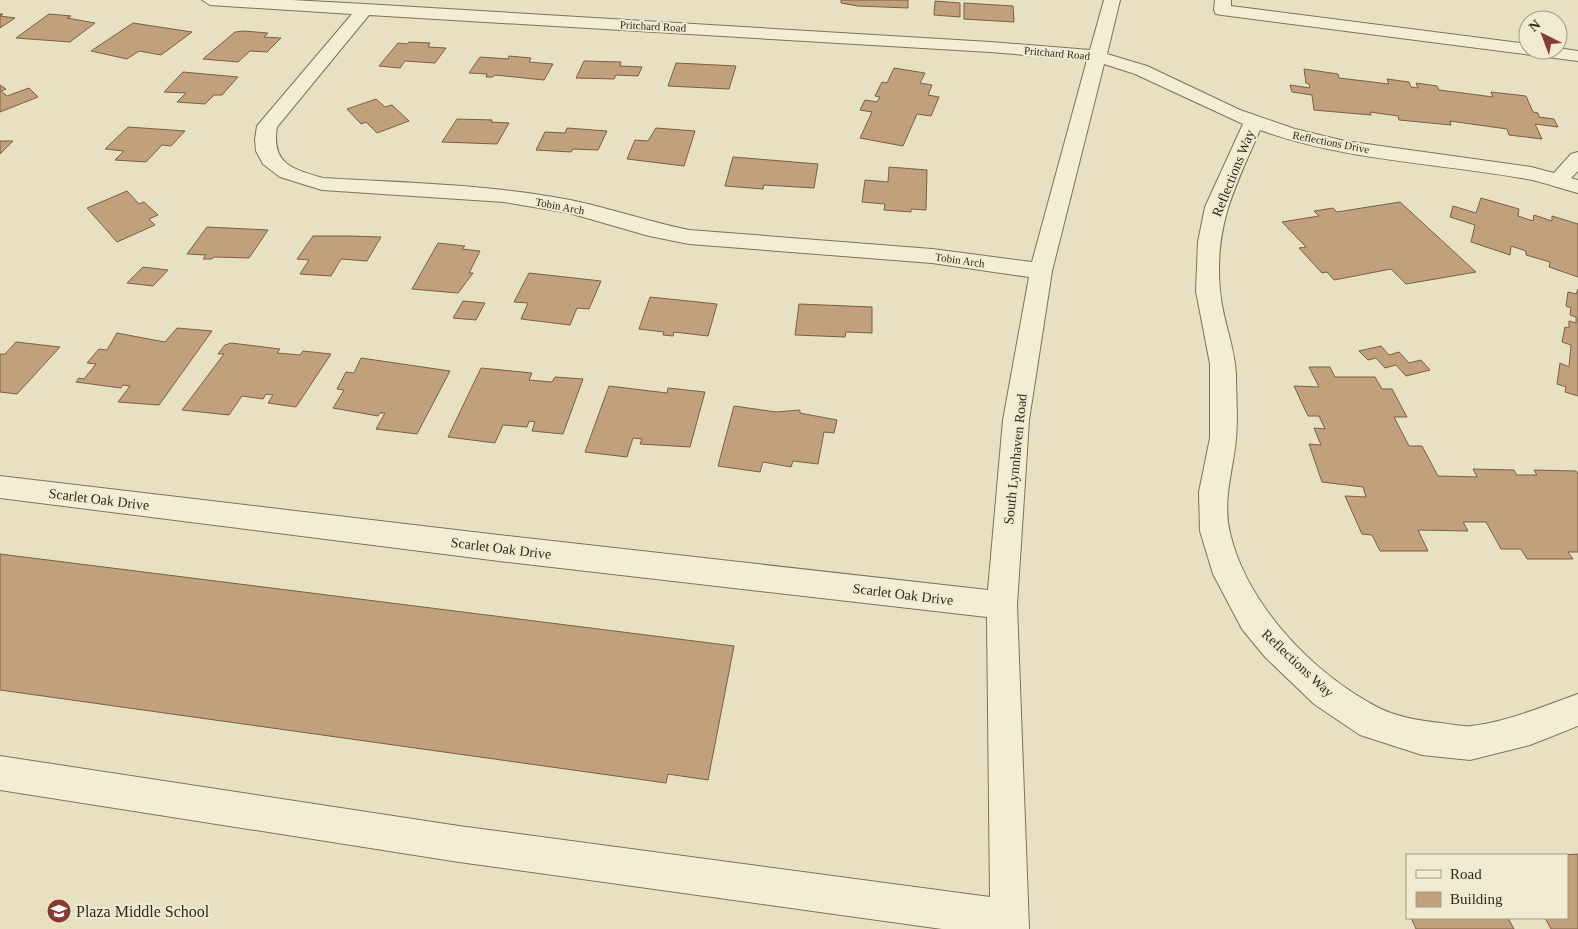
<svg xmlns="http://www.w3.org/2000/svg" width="1578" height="929" viewBox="0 0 1578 929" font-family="Georgia,serif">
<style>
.building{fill:#c1a07c;stroke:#7b5f44}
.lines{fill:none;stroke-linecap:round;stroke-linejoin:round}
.minor-casing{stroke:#7f725b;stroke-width:2}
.minor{fill:#f3edd4;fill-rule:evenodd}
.labels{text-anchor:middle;stroke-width:4;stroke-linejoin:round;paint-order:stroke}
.far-street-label{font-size:11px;fill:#30291e;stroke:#f0ead0}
.street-label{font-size:14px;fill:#30291e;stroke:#f0ead0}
.near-poi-label{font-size:16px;fill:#30291e;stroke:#f0ead0;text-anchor:start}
</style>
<rect width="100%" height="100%" fill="#e7e0c2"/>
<path class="building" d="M 841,0 L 908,0 L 908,8 L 858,6 L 841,3 Z
M 935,1 L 960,3 L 960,17 L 934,15 Z
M 964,3 L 1013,6 L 1014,22 L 964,19 Z
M 0,14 L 3,14 L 0,16 L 15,18 L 0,28 Z
M 49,14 L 71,16 L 67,18 L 95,23 L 70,42 L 16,38 Z
M 133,23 L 192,32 L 161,55 L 139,51 L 127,59 L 91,51 Z
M 244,31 L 268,33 L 264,37 L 281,38 L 267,52 L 250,51 L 238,62 L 203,59 L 235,32 Z
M 409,42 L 430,43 L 428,47 L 446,48 L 435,63 L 405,61 L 400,68 L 379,66 L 398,43 L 407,44 Z
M 509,56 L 531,58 L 529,62 L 553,64 L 544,80 L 495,75 L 493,77 L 486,77 L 487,74 L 469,73 L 480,57 L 508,59 Z
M 584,61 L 621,62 L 620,66 L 642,67 L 638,76 L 616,75 L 614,79 L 576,78 Z
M 676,63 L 736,66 L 729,89 L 668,86 Z
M 894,68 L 925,73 L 920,83 L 932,85 L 928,95 L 939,97 L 931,116 L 917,114 L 903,146 L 860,138 L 872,112 L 860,110 L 865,100 L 877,102 L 880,97 L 875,96 L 882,82 L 887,83 Z
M 1304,69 L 1338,74 L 1339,78 L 1389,84 L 1387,79 L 1409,82 L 1411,87 L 1418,88 L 1416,83 L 1437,86 L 1439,90 L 1463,93 L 1493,97 L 1491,92 L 1526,96 L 1533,112 L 1538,113 L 1539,117 L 1554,119 L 1558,127 L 1535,124 L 1542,139 L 1509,135 L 1507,129 L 1450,121 L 1451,125 L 1399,120 L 1398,116 L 1370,112 L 1371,115 L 1314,110 L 1312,95 L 1292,92 L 1290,85 L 1310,88 L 1309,84 L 1306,83 Z
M 183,72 L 238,77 L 222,95 L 214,95 L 205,104 L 177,102 L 186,93 L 164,92 Z
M 0,85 L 6,89 L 1,91 L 7,96 L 29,88 L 38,97 L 0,112 Z
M 376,99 L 385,107 L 392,105 L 409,121 L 377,133 L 366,122 L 361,124 L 347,109 Z
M 457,119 L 492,120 L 491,122 L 509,123 L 497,144 L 442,142 Z
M 128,127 L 185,131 L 171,146 L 162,145 L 146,162 L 115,160 L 124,151 L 105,149 Z
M 567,128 L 607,131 L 598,150 L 573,149 L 571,152 L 536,150 L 545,132 L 565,133 Z
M 656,128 L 695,131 L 684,166 L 627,159 L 635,140 L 648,141 Z
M 0,141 L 13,141 L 0,154 Z
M 733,157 L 818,164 L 814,188 L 764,185 L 763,189 L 725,186 Z
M 889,167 L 927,170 L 926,210 L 911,209 L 911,212 L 884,210 L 885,204 L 862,202 L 865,180 L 888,182 Z
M 127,191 L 139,204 L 144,202 L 158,215 L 149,219 L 155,225 L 117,242 L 87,208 Z
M 1481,198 L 1519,209 L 1518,216 L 1533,221 L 1534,215 L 1552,221 L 1552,216 L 1578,224 L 1578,277 L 1549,267 L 1550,262 L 1526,255 L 1526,251 L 1511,246 L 1510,255 L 1471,242 L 1475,225 L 1450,217 L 1453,206 L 1476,213 Z
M 1400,202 L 1476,272 L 1406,284 L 1391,269 L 1334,280 L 1327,272 L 1322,273 L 1299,248 L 1306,247 L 1282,222 L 1319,216 L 1314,211 L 1333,208 L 1337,212 Z
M 207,227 L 268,230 L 249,258 L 214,257 L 212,259 L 203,259 L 206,255 L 187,254 Z
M 313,236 L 349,236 L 381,237 L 367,261 L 341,259 L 331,276 L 300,274 L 309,260 L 297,259 Z
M 438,243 L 465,246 L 462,249 L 480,251 L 469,273 L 473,273 L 458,293 L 412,289 Z
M 143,267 L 168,270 L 153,286 L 127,283 Z
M 529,273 L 601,281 L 589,309 L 577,308 L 570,325 L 521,319 L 528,303 L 514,302 Z
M 1578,289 L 1578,396 L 1565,392 L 1566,387 L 1557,384 L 1560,363 L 1569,367 L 1571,345 L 1562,342 L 1565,327 L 1569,328 L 1569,321 L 1576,323 L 1576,317 L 1570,315 L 1571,308 L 1566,306 L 1568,292 L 1576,294 Z
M 650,297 L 717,304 L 708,336 L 674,332 L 673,336 L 663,335 L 664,332 L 639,329 Z
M 463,301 L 485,303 L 476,320 L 453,318 Z
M 799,304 L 872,307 L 872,333 L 846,332 L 845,337 L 795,335 Z
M 177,328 L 212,331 L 159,405 L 118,402 L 130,386 L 123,385 L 121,388 L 76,382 L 79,378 L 84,379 L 96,364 L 87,363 L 99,349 L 107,350 L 117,333 L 165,342 Z
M 16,342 L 60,347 L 17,394 L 0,392 L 0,354 L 5,354 Z
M 231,343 L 280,349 L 277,353 L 300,355 L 303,351 L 331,354 L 296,407 L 268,403 L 273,395 L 266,394 L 263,399 L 242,396 L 229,415 L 182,410 L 224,354 L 218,354 L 225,345 Z
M 1381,346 L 1389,355 L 1399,352 L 1409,363 L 1421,360 L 1430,370 L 1406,376 L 1396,365 L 1385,368 L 1376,358 L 1368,360 L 1359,351 Z
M 361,358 L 450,371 L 417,434 L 376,429 L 385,413 L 380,413 L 378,416 L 333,408 L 344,390 L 337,389 L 346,372 L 354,373 Z
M 1309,367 L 1330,367 L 1335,377 L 1375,377 L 1382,389 L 1392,389 L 1407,417 L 1394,417 L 1409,446 L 1422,446 L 1438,476 L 1477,477 L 1473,469 L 1514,470 L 1517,475 L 1537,475 L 1534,470 L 1576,471 L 1578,474 L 1578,552 L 1568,552 L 1573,559 L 1527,559 L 1521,549 L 1501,549 L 1486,522 L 1463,522 L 1468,531 L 1418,530 L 1428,551 L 1380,551 L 1372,535 L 1362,534 L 1345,496 L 1366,497 L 1363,487 L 1322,482 L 1309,444 L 1321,445 L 1314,428 L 1325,429 L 1319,416 L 1308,416 L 1294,386 L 1319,387 Z
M 481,368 L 532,373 L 529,380 L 552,382 L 555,377 L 583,379 L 563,434 L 532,431 L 535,422 L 529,421 L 527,427 L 503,425 L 495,443 L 448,437 Z
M 609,386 L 667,393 L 668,388 L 705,392 L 690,447 L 640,444 L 642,439 L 633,438 L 627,457 L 585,452 Z
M 734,406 L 776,412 L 800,410 L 800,413 L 837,420 L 834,433 L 824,432 L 818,464 L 793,461 L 791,467 L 763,462 L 760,472 L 718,466 Z
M 0,554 L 734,646 L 708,780 L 668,774 L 666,783 L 0,690 Z
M 1578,854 L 1578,929 L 1551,929 L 1545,918 L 1567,918 L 1567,855 L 1563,855 Z
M 1411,918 L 1508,918 L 1514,929 L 1416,929 Z"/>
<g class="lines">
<defs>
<path id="minor" d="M 202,0 L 292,0 L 365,4 L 990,42 L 1090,50 L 1104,0 L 1120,0 L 1107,54 L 1147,66 L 1240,110 L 1295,129 L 1345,141 L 1531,167 L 1554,173 L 1571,154 L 1578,152 L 1578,171 L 1571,178 L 1578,180 L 1578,193 C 1561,189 1544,182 1527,179 C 1438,163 1346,161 1260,130 C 1235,187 1214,226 1220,290 C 1222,319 1235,346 1236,375 C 1236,396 1238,418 1236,439 C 1233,471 1222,501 1230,533 C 1247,605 1313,674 1379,708 C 1397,717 1421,721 1441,723 C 1451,724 1462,727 1471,726 C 1507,722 1544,706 1578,694 L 1578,726 L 1530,745 L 1470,760 L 1422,755 L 1360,735 L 1314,704 L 1265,657 L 1242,629 L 1213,574 L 1200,531 L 1199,492 L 1210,438 L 1210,364 L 1196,291 L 1198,242 L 1205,207 L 1243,124 L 1135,74 L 1104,64 L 1052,271 L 1029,420 L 1017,605 L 1029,929 L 942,929 L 459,862 L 0,790 L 0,756 L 459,826 L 990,897 L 987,617 L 507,562 L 0,498 L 0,476 L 507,536 L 988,590 L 1003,420 L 1029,277 L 932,263 L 689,244 L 649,236 L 569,213 L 504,202 L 322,190 L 280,177 L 263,164 L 256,151 L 255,140 L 257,126 L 352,14 L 210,5 ZM 369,15 L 990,52 L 1087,60 L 1032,262 L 932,249 L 689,230 C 649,222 610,208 570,200 C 489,184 405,183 323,178 C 292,169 271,164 277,127 Z
M 1215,0 L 1231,0 L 1231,6 L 1528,44 L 1528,50 L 1558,50 L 1558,48 L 1578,51 L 1578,61 L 1222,15 L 1216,14 L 1214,10 Z"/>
</defs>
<use href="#minor" class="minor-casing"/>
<use href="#minor" class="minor"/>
</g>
<defs>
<symbol id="school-disc" viewBox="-11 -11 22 22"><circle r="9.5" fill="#863b33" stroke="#f0ead0"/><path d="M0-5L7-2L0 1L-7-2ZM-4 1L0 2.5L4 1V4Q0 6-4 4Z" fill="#fff"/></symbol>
</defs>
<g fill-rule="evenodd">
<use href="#school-disc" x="45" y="897" width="28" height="28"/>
</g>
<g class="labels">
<g class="far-street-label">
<text transform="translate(653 26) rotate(3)" y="4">Pritchard Road</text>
<text transform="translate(1057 53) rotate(5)" y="4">Pritchard Road</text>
<text transform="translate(1331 142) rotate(11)" y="4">Reflections Drive</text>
<text transform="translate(560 206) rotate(11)" y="4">Tobin Arch</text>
<text transform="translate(960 260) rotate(8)" y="4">Tobin Arch</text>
</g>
<g class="street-label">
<text transform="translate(1233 173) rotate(-68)" y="5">Reflections Way</text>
<text transform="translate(1015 459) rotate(-84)" y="5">South Lynnhaven Road</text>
<text transform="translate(99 499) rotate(7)" y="5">Scarlet Oak Drive</text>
<text transform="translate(501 548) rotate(7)" y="5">Scarlet Oak Drive</text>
<text transform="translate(903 594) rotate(7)" y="5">Scarlet Oak Drive</text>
<text transform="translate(1298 663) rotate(43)" y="5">Reflections Way</text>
</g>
<g class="near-poi-label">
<text x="76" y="917">Plaza Middle School</text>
</g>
</g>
<rect x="1406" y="854" width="162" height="65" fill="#f0ead0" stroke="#a39d89"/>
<rect x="1416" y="870" width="25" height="8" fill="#f3edd4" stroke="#a39d89"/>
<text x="1450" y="879" font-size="15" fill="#30291e">Road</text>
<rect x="1416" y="892" width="25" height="15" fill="#c1a07c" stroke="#a39d89"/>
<text x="1450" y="904" font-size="15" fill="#30291e">Building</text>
<g transform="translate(1543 35) rotate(318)"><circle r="24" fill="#f0ead0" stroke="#a39d89"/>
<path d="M0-4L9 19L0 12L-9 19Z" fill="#863b33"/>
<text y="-8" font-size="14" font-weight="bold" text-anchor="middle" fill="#30291e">N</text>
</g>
</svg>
